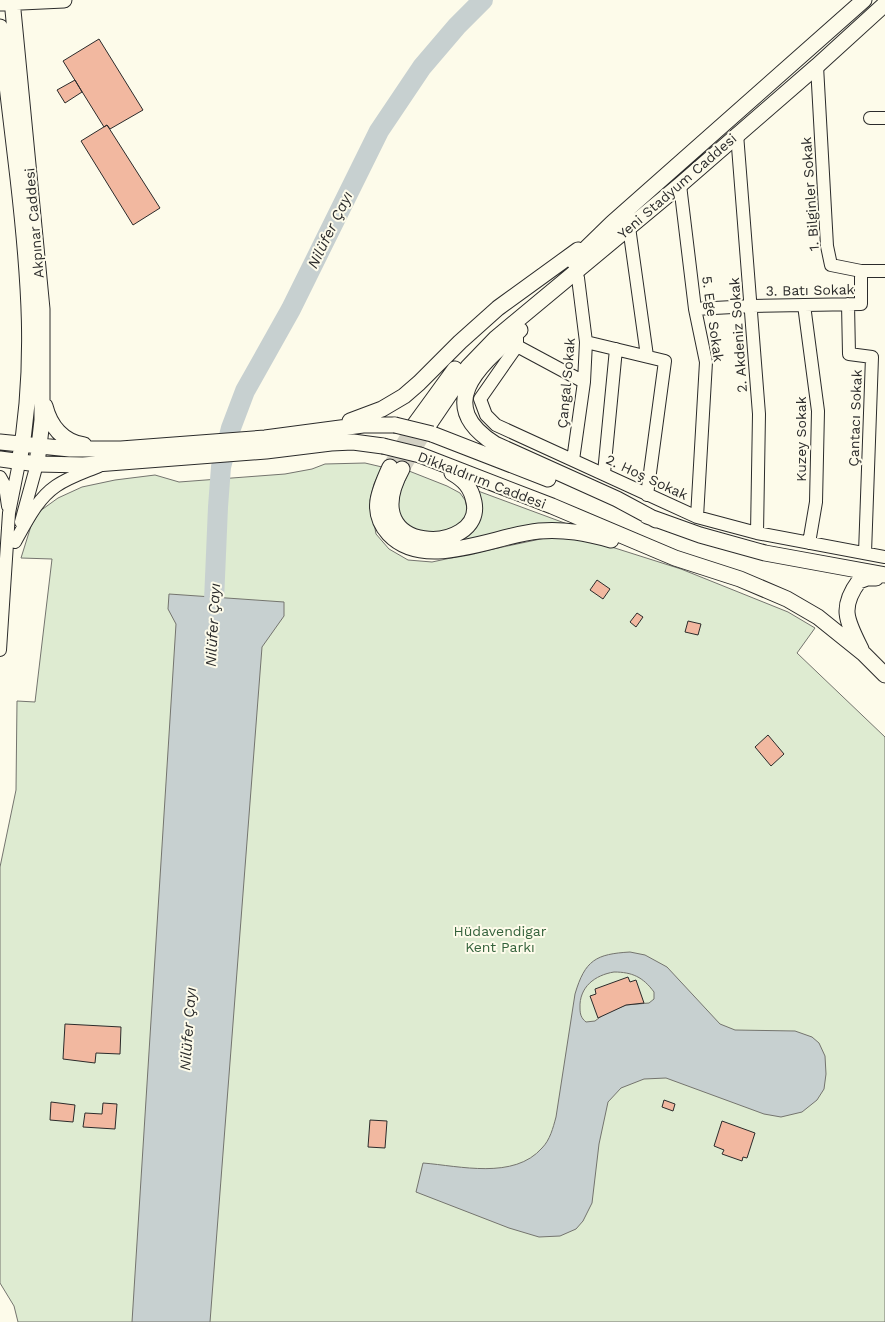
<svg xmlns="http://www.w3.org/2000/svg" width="885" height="1322" viewBox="0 0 885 1322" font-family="'Work Sans',sans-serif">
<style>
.green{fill:#deebd1;stroke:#74746e}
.water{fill:#c7d0d0;stroke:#74746e;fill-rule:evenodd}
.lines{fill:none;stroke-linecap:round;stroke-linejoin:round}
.river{stroke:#c7d0d0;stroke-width:20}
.building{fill:#f2b8a0;stroke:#2b2b2b}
.major-tunnel{stroke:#d3d1c4;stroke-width:15;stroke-dasharray:15 8;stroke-linecap:butt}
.minor-casing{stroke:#2b2b2b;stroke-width:14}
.major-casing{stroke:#2b2b2b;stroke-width:17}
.minor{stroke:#fdfbea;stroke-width:12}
.major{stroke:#fdfbea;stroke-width:15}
.major-bridge-casing{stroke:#2b2b2b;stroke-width:17;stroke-linecap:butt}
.major-bridge{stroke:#fdfbea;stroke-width:15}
.labels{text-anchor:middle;stroke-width:4;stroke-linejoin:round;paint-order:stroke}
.street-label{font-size:14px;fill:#2b2b2b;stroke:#fdfbea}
.park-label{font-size:14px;fill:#34623c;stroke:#fdfbea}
.water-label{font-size:15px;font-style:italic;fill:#2b2b2b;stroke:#fdfbea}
</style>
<rect width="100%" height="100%" fill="#fdfbea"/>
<path class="green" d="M 365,463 L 382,467 L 374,484 L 370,500 L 376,534 L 389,549 L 408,560 L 432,562 L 550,537 L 577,536 L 681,569 L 788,612 L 815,628 L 797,653 L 885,737 L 885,1322 L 18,1322 L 14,1306 L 0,1283 L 0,867 L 16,790 L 17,701 L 35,702 L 52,559 L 21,558 L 31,526 L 40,511 L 58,498 L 82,487 L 115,480 L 155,475 L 179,482 L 285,474 L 312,469 L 325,464 Z
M 409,471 L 447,486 L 460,493 L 465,500 L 467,508 L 466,516 L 461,523 L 451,529 L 435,533 L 412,530 L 399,515 L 397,499 Z
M 478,491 L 570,525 L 455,543 C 459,539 464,537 468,534 C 483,523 482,506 478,491 Z"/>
<path class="water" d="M 169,594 L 284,602 L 284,616 L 262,647 L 210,1322 L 132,1322 L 176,624 L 168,609 Z
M 630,952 L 645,955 L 667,967 L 720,1024 L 735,1030 L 795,1031 L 812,1037 L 819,1043 L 825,1056 L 826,1074 L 824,1089 L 817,1100 L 802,1112 L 781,1117 L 764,1114 L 666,1078 L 644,1079 L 621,1088 L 608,1102 L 599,1144 L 592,1203 L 583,1221 L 576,1229 L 560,1236 L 539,1237 L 509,1228 L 416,1192 L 423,1163 C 460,1166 514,1180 542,1148 C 550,1140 553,1128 556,1117 L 575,994 C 585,960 596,954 630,952 ZM 614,972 C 632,972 643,977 654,992 L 654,999 L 649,1003 L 626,1005 L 604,1014 L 595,1021 L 586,1022 C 581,1018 580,1014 580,1008 C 579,987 595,975 614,972 Z"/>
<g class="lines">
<path class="river" d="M 213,624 L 218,507 L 221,467 L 231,428 L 245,391 L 291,309 L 379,131 L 422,67 L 457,26 L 483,0"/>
</g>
<path class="building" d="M 99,39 L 143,110 L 110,129 L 107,125 L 104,127 L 63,61 Z
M 75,80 L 82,92 L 65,103 L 57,90 Z
M 107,125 L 160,208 L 133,225 L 81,141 Z
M 597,580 L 610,589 L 603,599 L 590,590 Z
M 637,613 L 643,617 L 636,627 L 630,622 Z
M 688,621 L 701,624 L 698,635 L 685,632 Z
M 768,735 L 784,754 L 771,766 L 755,747 Z
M 628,977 L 630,982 L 636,980 L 644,1003 L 626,1005 L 598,1018 L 590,996 L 596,994 L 595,989 Z
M 65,1024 L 121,1027 L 120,1054 L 96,1053 L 95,1063 L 63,1059 Z
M 664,1100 L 675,1104 L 673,1111 L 662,1107 Z
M 51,1102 L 75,1105 L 73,1122 L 50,1120 Z
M 103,1103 L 117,1104 L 115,1129 L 83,1127 L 85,1113 L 102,1114 Z
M 370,1120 L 387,1121 L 385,1148 L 368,1147 Z
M 722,1121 L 755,1133 L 747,1158 L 743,1157 L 742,1161 L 722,1154 L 724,1150 L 714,1146 Z"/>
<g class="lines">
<path class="major-tunnel" d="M 390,467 L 415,424
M 402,469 L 428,426"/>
<defs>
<path id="minor" d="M 817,66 L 827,246 L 831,265 L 861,271 L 885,271
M 870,118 L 885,118
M 737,134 L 759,414 L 757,533
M 680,185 L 695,309 L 706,362 L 697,517
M 629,227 L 647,356
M 848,304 L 849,354 L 872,357 L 865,553
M 804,305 L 818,411 L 816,502 L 809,543
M 695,309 L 752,306 L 861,304 L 861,271
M 517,338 L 517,346 L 584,382
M 586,342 L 665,361 L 647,495
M 517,346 L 480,399 L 486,415 L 496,425 L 697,517 L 757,533 L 885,557
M 573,460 L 584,382 L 586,342 L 578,278
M 604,473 L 616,349
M 0,477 L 5,486 L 8,506
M 21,522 L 37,464
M 15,542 C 26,522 37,499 56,486 C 69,477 85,472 99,466
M 0,650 L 9,513 L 19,463"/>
<path id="major" d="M 12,0 L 42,309 L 42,420 L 37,464
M 0,3 L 64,0
M 0,27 C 6,77 12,128 18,178 C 29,274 37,367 19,463
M 573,261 L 612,223 L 864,0
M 520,330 C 483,363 431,403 495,444 L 617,499 L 656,520
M 45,406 C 50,426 63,442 84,445
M 350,421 L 382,409 L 404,396 L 419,383 L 460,342 L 498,308 L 578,250
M 415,424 L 455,369
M 428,426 L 468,367 L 496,338 L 680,185 L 817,66 L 885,4
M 432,434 L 548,479
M 0,442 L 70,449 L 121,449 L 265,438 L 363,425 L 395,425
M 420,455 L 552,506 L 675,558 L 740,579 L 787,599 L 818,617 L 864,654 L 885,675
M 0,459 L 37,464 L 83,465 L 266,451 L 331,443 L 353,442 L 383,446
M 390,467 C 379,491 369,512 389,534 C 425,572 495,535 539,531 C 565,529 586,533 611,540
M 402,469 C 353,558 485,555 474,502 C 471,487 464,480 452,473
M 647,516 L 700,535 L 765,553 L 885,575
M 861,649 C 847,621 839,608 859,581 L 867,578 L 876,578"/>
</defs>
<use href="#minor" class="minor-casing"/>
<use href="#major" class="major-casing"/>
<use href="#minor" class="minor"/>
<use href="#major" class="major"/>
<defs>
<path id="major-bridge" d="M 395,425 L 432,434
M 383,446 L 420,455"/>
</defs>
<use href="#major-bridge" class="major-bridge-casing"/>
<use href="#major-bridge" class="major-bridge"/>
</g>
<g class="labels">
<g class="street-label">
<text transform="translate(677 186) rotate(-41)" y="5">Yeni Stadyum Caddesi</text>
<text transform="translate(810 194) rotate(-94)" y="5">1. Bilginler Sokak</text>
<text transform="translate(34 223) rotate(-95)" y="5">Akpınar Caddesi</text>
<text transform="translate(810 290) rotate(-1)" y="5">3. Batı Sokak</text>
<text transform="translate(713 319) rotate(82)" y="5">5. Ege Sokak</text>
<text transform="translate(738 335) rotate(-94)" y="5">2. Akdeniz Sokak</text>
<text transform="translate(566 383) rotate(-85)" y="5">Çangal Sokak</text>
<text transform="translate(855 418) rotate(-88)" y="5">Çantacı Sokak</text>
<text transform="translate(801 439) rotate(-90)" y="5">Kuzey Sokak</text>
<text transform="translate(647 477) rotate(25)" y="5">2. Hoş Sokak</text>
<text transform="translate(482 480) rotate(21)" y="5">Dikkaldırım Caddesi</text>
</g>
<g class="park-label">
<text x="500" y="936">Hüdavendigar<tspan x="500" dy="16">Kent Parkı</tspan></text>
</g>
<g class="water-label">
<text transform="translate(330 230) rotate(-64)" y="5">Nilüfer Çayı</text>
<text transform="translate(213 625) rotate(-87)" y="5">Nilüfer Çayı</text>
<text transform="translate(188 1029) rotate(-86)" y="5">Nilüfer Çayı</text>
</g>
</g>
</svg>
